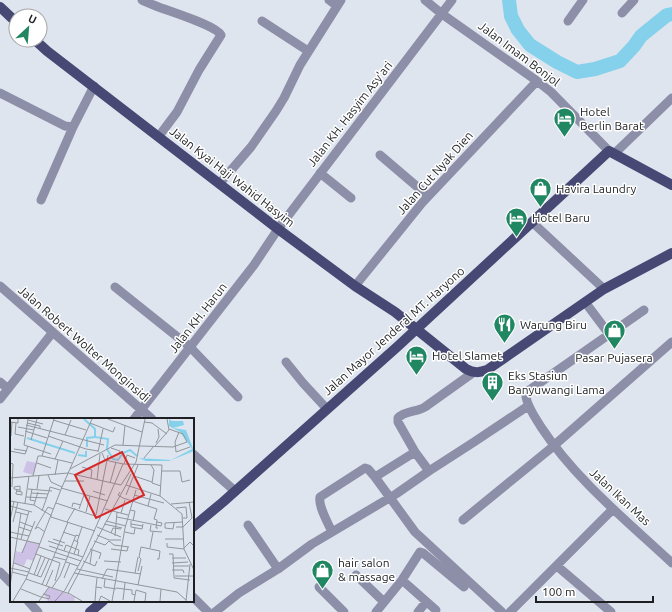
<svg xmlns="http://www.w3.org/2000/svg" width="672" height="612" viewBox="0 0 672 612" font-family="Ubuntu,sans-serif">
<style>
.lines{fill:none;stroke-linecap:round;stroke-linejoin:round}
.river{stroke:#85d1eb;stroke-width:14}
.minor{stroke:#8d8fa8;stroke-width:9}
.major{stroke:#474974;stroke-width:10}
.labels{text-anchor:middle;stroke-width:3;stroke-linejoin:round;paint-order:stroke}
.street-label{font-size:12px;fill:#1d1f22;stroke:#fff}
.poi-label{font-size:12px;fill:#1d1f22;stroke:#fff;text-anchor:start}
.inset-river{fill:none;stroke:#85d1eb;stroke-width:2}
.inset-road{fill:none;stroke:#91969c;stroke-width:1}
.view{fill:#d62828;fill-opacity:0.15;stroke:#d62828;stroke-width:2}
.inset-edge{fill:none;stroke:#1d1f22;stroke-width:2}
</style>
<rect width="100%" height="100%" fill="#dfe5ee"/>
<g class="lines">
<path class="river" d="M 509,0 L 511,16 L 518,30 L 530,45 L 557,62 L 577,72 L 595,69 L 620,61 L 634,46 L 641,36 L 667,15 L 672,14"/>
<path class="minor" d="M 142,0 C 158,9 214,23 221,35 L 199,70 L 177,112 L 159,136
M 329,0 L 337,6
M 425,0 L 442,14 L 537,81 L 551,92 L 609,151
M 622,13 L 634,0
M 262,21 L 308,51
M 568,21 L 583,0
M 0,93 L 65,126 L 73,127
M 614,154 L 672,98
M 380,155 L 428,196
M 320,173 L 351,198
M 220,183 L 251,147 L 276,111 L 284,98 L 300,65 L 341,0
M 41,200 L 73,127 L 94,86
M 532,222 L 604,289
M 0,286 L 152,419
M 355,286 L 422,203 L 537,81
M 115,287 L 190,347 L 238,397
M 585,302 L 609,334
M 644,310 L 528,391 L 526,397 C 528,408 535,417 541,427 C 576,480 626,520 672,563
M 286,362 L 303,383 L 327,409
M 0,382 L 8,389
M 0,399 L 53,332
M 134,419 L 254,265 L 278,229 L 452,0
M 415,452 L 375,477 L 415,532 L 502,612
M 193,454 L 235,491
M 429,471 L 415,452 L 398,422 L 398,418 C 404,411 417,412 425,407 L 474,372
M 463,520 L 550,449 L 672,342
M 248,525 L 278,569
M 332,532 C 328,523 318,506 320,497 L 365,468 L 368,469 L 375,477
M 557,566 L 611,612
M 0,572 L 11,583
M 356,575 L 384,602
M 402,580 L 436,610
M 319,587 L 344,612
M 193,597 L 208,612
M 28,601 L 38,612
M 215,612 L 239,593 L 278,569 L 312,544 L 396,494 L 429,471 L 474,442 L 528,406
M 376,612 L 402,580 L 420,552 L 423,553 L 464,587
M 418,612 L 426,602
M 510,612 L 613,509"/>
<path class="major" d="M 0,7 L 16,22
M 35,40 L 47,51 L 278,229 L 355,286 L 395,312 L 466,369 C 474,373 479,373 487,370 L 604,289 L 672,253
M 193,527 L 223,502 L 397,347 L 609,151 L 672,185
M 90,612 L 103,601"/>
</g>
<defs>
<symbol id="hotel-pin" viewBox="-11 -11 22 30"><path d="M0 17L-7.5 6A9.5 9.5 0 1 1 7.5 6Z" fill="#218762" stroke="#fff"/><path d="M-6-4.5h1.5V1H6V5H4.5V3h-9V5H-6ZM-4 0a1.8 1.8 0 1 1 3.6 0ZM.5 0V-2.5h3Q6-2.5 6 0Z" fill="#fff"/></symbol>
<symbol id="shop-pin" viewBox="-11 -11 22 30"><path d="M0 17L-7.5 6A9.5 9.5 0 1 1 7.5 6Z" fill="#218762" stroke="#fff"/><path d="M-5-2.5h2.3a2.7 3.5 0 0 1 5.4 0H5L5.5 6h-11ZM-1.5-2.5h3a1.5 2.3 0 0 0-3 0Z" fill="#fff"/></symbol>
<symbol id="restaurant-pin" viewBox="-11 -11 22 30"><path d="M0 17L-7.5 6A9.5 9.5 0 1 1 7.5 6Z" fill="#218762" stroke="#fff"/><path d="M-5-6h1v4h1v-4h1v4h1v-4h1v5L-1.5 .5V6h-2V.5L-5-1ZM5-6V6H3V1.5H1.5Q1.5-4 5-6Z" fill="#fff"/></symbol>
<symbol id="building-pin" viewBox="-11 -11 22 30"><path d="M0 17L-7.5 6A9.5 9.5 0 1 1 7.5 6Z" fill="#218762" stroke="#fff"/><path d="M-4-6H4V6H1V3H-1V6H-4ZM-2.5-4.3h1.7v1.8h-1.7ZM.8-4.3h1.7v1.8H.8ZM-2.5-1h1.7V.8h-1.7ZM.8-1h1.7V.8H.8Z" fill="#fff"/></symbol>
</defs>
<g fill-rule="evenodd">
<use href="#hotel-pin" x="552" y="106" width="25" height="34"/>
<use href="#shop-pin" x="528" y="176" width="25" height="34"/>
<use href="#hotel-pin" x="504" y="206" width="25" height="34"/>
<use href="#restaurant-pin" x="492" y="312" width="25" height="34"/>
<use href="#shop-pin" x="602" y="318" width="25" height="34"/>
<use href="#hotel-pin" x="404" y="344" width="25" height="34"/>
<use href="#building-pin" x="480" y="370" width="25" height="34"/>
<use href="#shop-pin" x="310" y="558" width="25" height="34"/>
</g>
<g class="labels">
<g class="street-label">
<text transform="translate(519 54) rotate(37)" y="4">Jalan Imam Bonjol</text>
<text transform="translate(350 114) rotate(-52)" y="4">Jalan KH. Hasyim Asy'ari</text>
<text transform="translate(435 173) rotate(-48)" y="4">Jalan Cut Nyak Dien</text>
<text transform="translate(232 177) rotate(38)" y="4">Jalan Kyai Haji Wahid Hasyim</text>
<text transform="translate(198 318) rotate(-52)" y="4">Jalan KH. Harun</text>
<text transform="translate(394 331) rotate(-42)" y="4">Jalan Mayor Jenderal MT. Haryono</text>
<text transform="translate(84 344) rotate(41)" y="4">Jalan Robert Wolter Monginsidi</text>
<text transform="translate(620 497) rotate(43)" y="4">Jalan Ikan Mas</text>
</g>
<g class="poi-label">
<text x="580" y="116">Hotel<tspan x="580" dy="14">Berlin Barat</tspan></text>
<text x="556" y="193">Havira Laundry</text>
<text x="532" y="222">Hotel Baru</text>
<text x="520" y="329">Warung Biru</text>
<text x="432" y="360">Hotel Slamet</text>
<text x="614" y="362" text-anchor="middle">Pasar Pujasera</text>
<text x="508" y="380">Eks Stasiun<tspan x="508" dy="14">Banyuwangi Lama</tspan></text>
<text x="338" y="567">hair salon<tspan x="338" dy="14">&amp; massage</tspan></text>
</g>
</g>
<g transform="translate(10 418)">
<rect width="184" height="184" fill="#dfe5ee"/>
<path d="M 6,133 L 25,139 L 24,143 L 17,141 L 14,148 L 4,145 Z" fill="#cdc1e6"/>
<path d="M 17,43 L 27,45 L 23,57 L 13,54 ZM 17,123 L 30,126 L 25,139 L 11,135 ZM 39,169 L 65,179 L 64,183 L 38,183 L 34,176 Z" fill="#cdc1e6"/>
<path d="M 159,1 L 162,3 L 173,3 L 174,7 L 163,10 L 176,12 L 184,33 L 159,43 L 136,43 L 129,40 L 161,42 L 182,31 L 170,14 L 159,8 Z" fill="#85d1eb"/>
<path class="inset-river" d="M 74,1 L 85,11 L 85,19 L 98,21 L 97,31 L 103,41 L 108,42 L 113,35 L 120,32 L 127,38M 17,20 L 65,35M 77,29 L 77,20 L 85,19M 68,37 L 76,38 L 76,33"/>
<path class="inset-road" d="M 18,1 L 14,27 L 41,36M 44,1 L 32,38 L 62,45M 98,1 L 132,14M 18,2 L 33,6M 43,2 L 76,12M 0,4 L 8,5 L 8,1M 134,4 L 142,5 L 157,16M 6,5 L 5,16 L 14,18M 17,5 L 30,8 L 30,11M 80,5 L 103,14 L 105,9M 16,7 L 94,27M 8,9 L 24,12M 15,13 L 37,20M 169,14 L 165,24 L 166,34 L 180,29M 55,17 L 61,2M 1,18 L 2,4M 38,18 L 76,31 L 88,33M 21,22 L 27,1M 146,25 L 149,19 L 148,11M 113,27 L 115,7M 131,28 L 163,29 L 177,24 L 173,16 L 159,11M 145,28 L 159,12 L 157,1M 101,30 L 110,33 L 109,36M 4,31 L 17,33M 0,33 L 15,36 L 18,28M 88,34 L 93,11M 92,35 L 95,42 L 113,46M 134,40 L 144,28M 45,41 L 53,23M 0,45 L 3,46 L 2,69M 27,45 L 41,50M 114,46 L 117,37 L 125,40M 141,47 L 144,52 L 142,65 L 151,68M 72,49 L 82,52 L 81,60M 60,51 L 105,27 L 131,28M 152,53 L 170,53 L 172,64 L 180,62M 121,56 L 116,67 L 150,78M 38,57 L 41,64 L 52,69M 45,57 L 48,42M 23,58 L 28,38 L 32,38M 124,58 L 142,64M 0,60 L 58,55 L 111,67 L 126,44 L 135,1M 87,62 L 90,36M 55,63 L 74,63M 100,65 L 106,44M 51,70 L 98,83M 18,71 L 42,73M 22,71 L 20,82 L 25,83M 27,71 L 29,58M 6,73 L 12,74 L 12,77 L 6,76 L 6,75 L 7,72M 39,73 L 40,69 L 50,72M 83,73 L 95,77M 10,74 L 10,68 L 4,69 L 4,71 L 10,72M 110,74 L 108,77 L 113,80 L 147,91 L 144,101 L 147,102 L 146,110 L 148,110M 21,75 L 38,76M 116,77 L 128,47M 124,77 L 154,85M 16,79 L 37,80M 0,83 L 24,87 L 42,98M 15,85 L 19,58M 46,85 L 91,100M 161,86 L 184,84M 24,87 L 28,74M 0,88 L 22,94M 138,88 L 141,76M 62,89 L 63,85 L 71,87M 166,90 L 176,89 L 177,100 L 173,100M 69,91 L 74,77M 95,91 L 118,97M 120,92 L 125,93 L 123,103M 32,93 L 39,73M 6,94 L 18,97M 76,94 L 80,78M 101,94 L 116,67M 111,95 L 115,82M 86,97 L 98,37M 41,99 L 85,113M 107,99 L 151,108 L 152,105 L 147,104M 0,103 L 4,83M 96,103 L 116,108M 121,103 L 121,109 L 132,111 L 133,106M 3,104 L 8,84M 10,104 L 23,109M 57,104 L 65,90M 164,105 L 163,111 L 155,110 L 155,105 L 173,104M 94,106 L 112,110M 121,106 L 133,108M 141,107 L 140,113 L 152,114M 9,109 L 21,113M 87,109 L 111,119M 166,109 L 173,109 L 182,100 L 179,84M 25,111 L 38,89 L 43,91M 25,111 L 28,109 L 35,114M 0,114 L 19,118M 53,114 L 65,118M 115,114 L 124,116 L 125,110M 101,115 L 103,110 L 111,111M 87,117 L 99,122 L 111,122M 105,118 L 107,94M 0,119 L 30,126M 11,121 L 19,93M 43,121 L 55,125M 155,121 L 173,121M 17,123 L 25,103M 38,123 L 53,128M 84,123 L 95,127 L 99,123M 99,123 L 104,127 L 119,129M 67,124 L 72,109M 157,125 L 157,129 L 174,131M 39,128 L 73,139M 29,129 L 71,143M 140,130 L 143,114M 174,130 L 180,124 L 184,128M 80,131 L 91,135 L 89,141M 101,131 L 117,133 L 118,129M 54,133 L 56,127 L 69,132 L 68,137M 12,135 L 17,123M 26,136 L 50,145 L 45,163M 64,136 L 68,124 L 64,122M 159,136 L 163,136 L 164,160 L 180,162M 44,139 L 56,142M 129,139 L 131,129 L 150,133 L 149,141 L 147,141M 162,140 L 176,140M 73,143 L 85,148 L 87,143M 94,143 L 111,144M 56,144 L 68,148M 4,145 L 20,151M 162,145 L 178,144M 80,146 L 82,132M 164,148 L 179,148M 0,150 L 19,154M 67,151 L 103,159M 162,152 L 173,152 L 174,155M 128,153 L 131,141 L 129,139M 2,154 L 17,158M 19,155 L 31,159 L 39,141M 64,155 L 167,174 L 176,182M 125,155 L 128,139M 24,157 L 31,138M 27,158 L 35,140M 165,158 L 184,158M 54,160 L 60,145M 87,160 L 86,169 L 92,170M 16,161 L 60,176 L 72,183M 92,161 L 97,151 L 131,156M 95,161 L 94,169 L 106,171M 32,167 L 58,104M 128,167 L 132,148M 0,168 L 11,95M 36,168 L 43,152M 42,170 L 50,158 L 66,117 L 69,118M 106,170 L 122,172 L 122,176 L 125,177M 11,171 L 31,179M 58,175 L 102,93M 31,179 L 39,181 L 40,178 L 33,176M 113,182 L 115,165M 3,183 L 16,161 L 52,69 L 82,1M 29,183 L 39,169M 45,183 L 55,172 L 73,139 L 113,46 L 152,47 L 150,78 L 172,96 L 174,131 L 184,152M 85,183 L 86,169M 89,183 L 91,178 L 100,183M 102,183 L 115,110 L 126,72M 124,183 L 126,172 L 136,175 L 135,183M 150,183 L 151,171M 176,183 L 180,146"/>
<path class="view" d="M 112,34 L 134,77 L 86,100 L 65,57 Z"/>
<rect width="184" height="184" class="inset-edge"/>
</g>
<g transform="translate(28 28) rotate(26)"><circle r="19" fill="#ffffff" stroke="#a5a5a7"/>
<path d="M0-3L7 15L0 10L-7 15Z" fill="#218762"/>
<text y="-6" font-size="11" font-weight="bold" text-anchor="middle" fill="#1d1f22">U</text>
</g>
<path d="M536 596v6h117v-6" fill="none" stroke="#1d1f22" stroke-width="2"/>
<text x="542" y="596" font-size="12" fill="#1d1f22" stroke="#ffffff" stroke-width="3" paint-order="stroke">100 m</text>
</svg>
